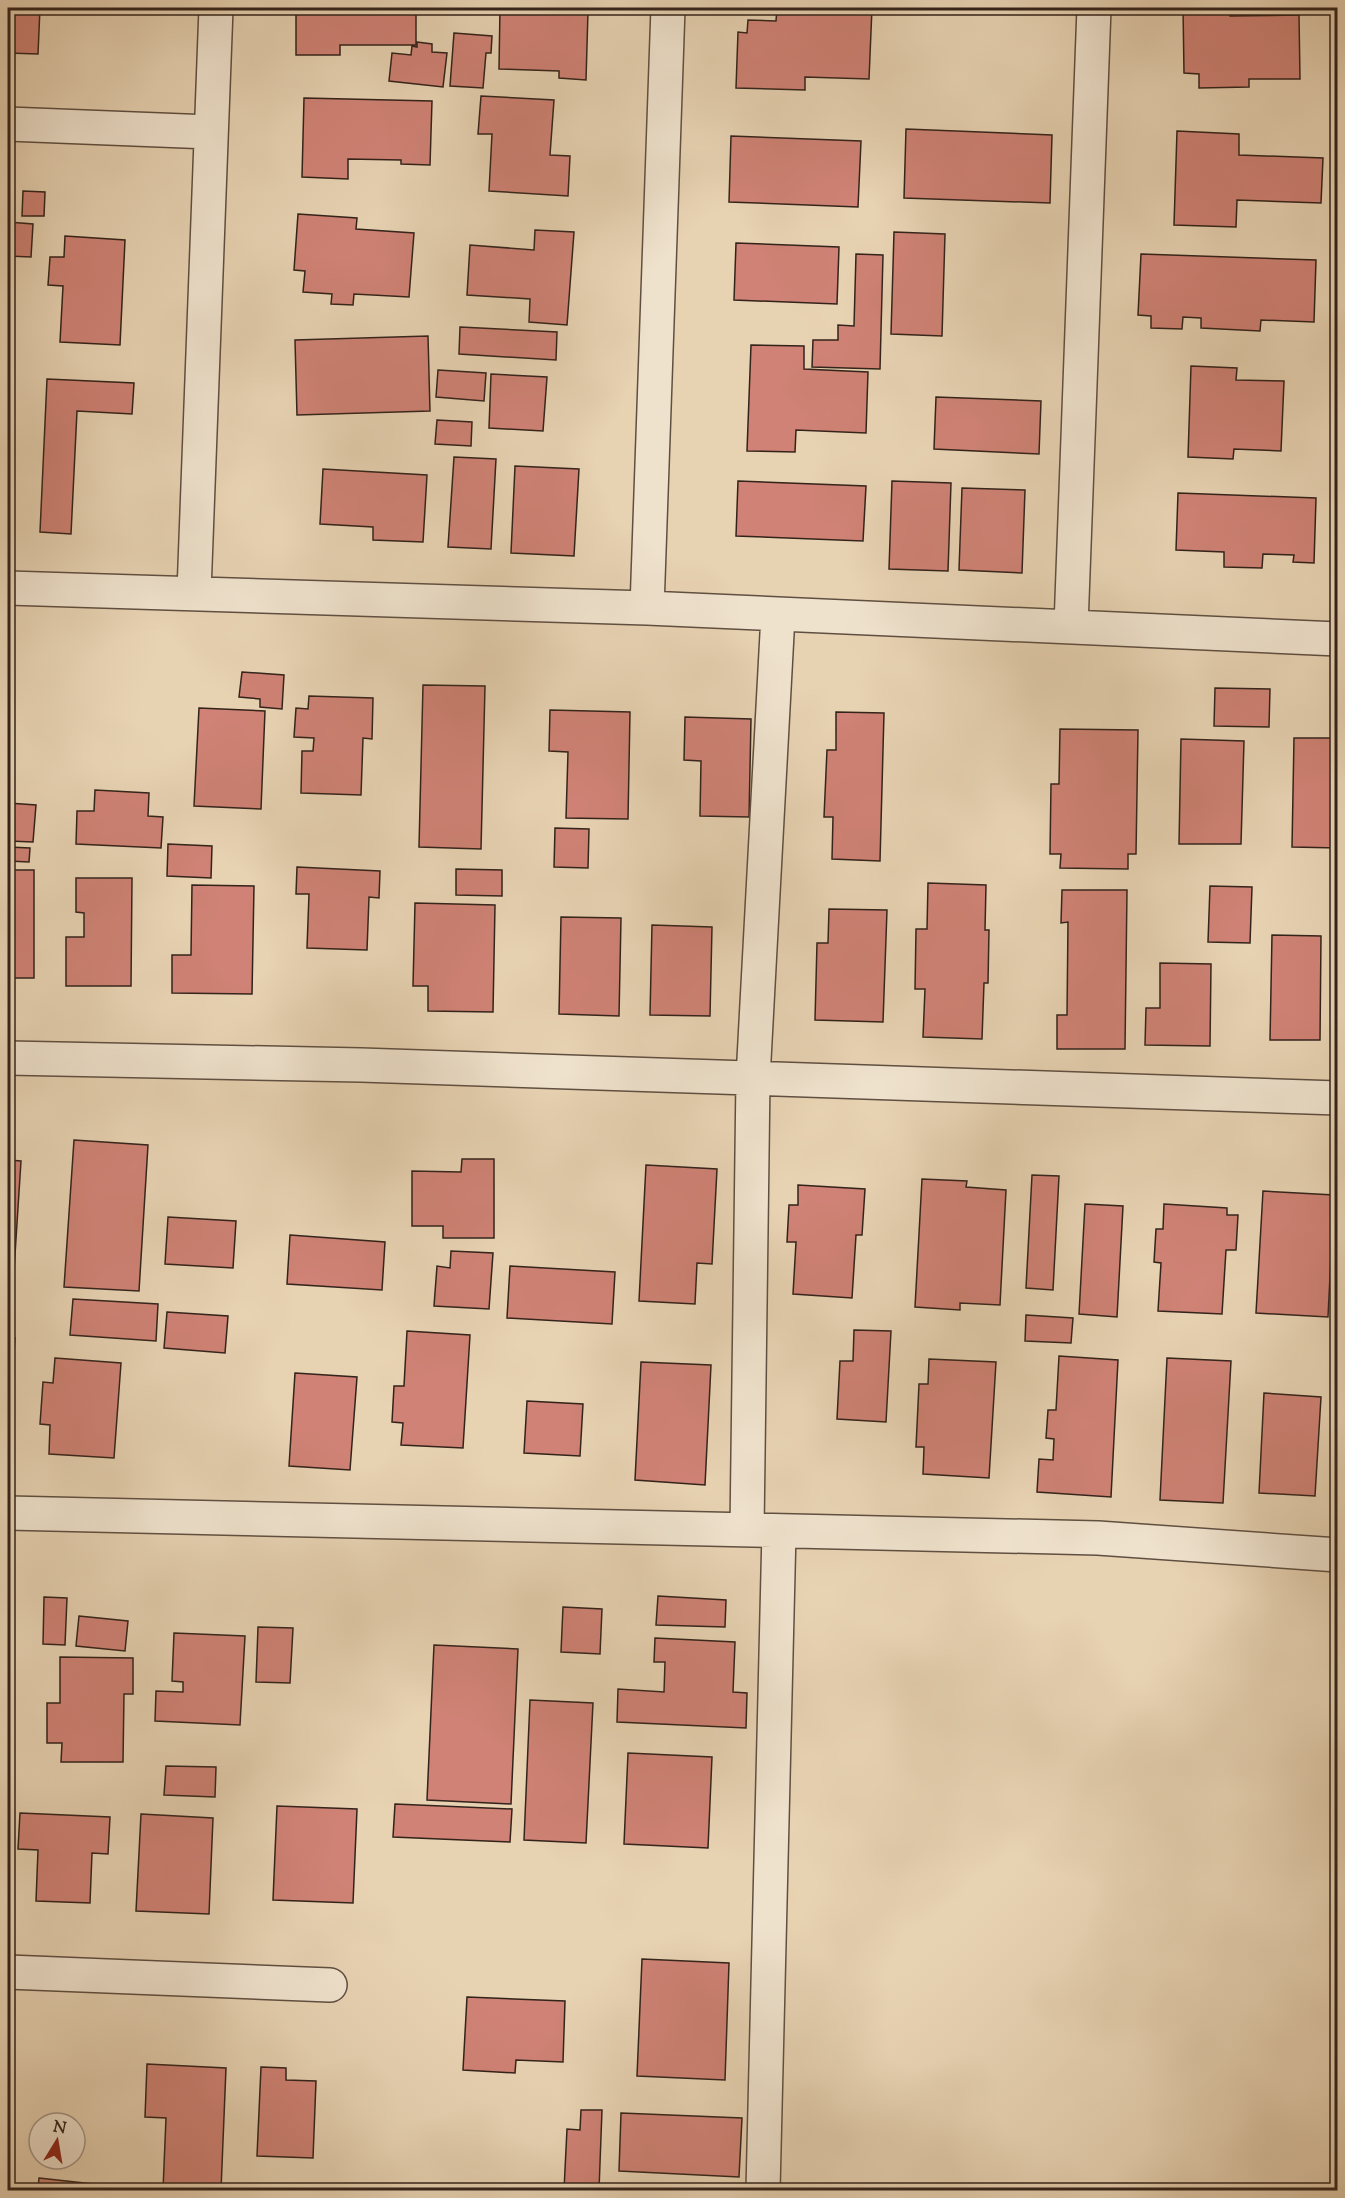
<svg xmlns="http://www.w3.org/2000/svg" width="1345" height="2198" viewBox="0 0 1345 2198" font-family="'Sorts Mill Goudy',serif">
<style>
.building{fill:#cf8275;stroke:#33231b;stroke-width:1.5}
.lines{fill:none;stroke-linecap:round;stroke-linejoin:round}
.minor-casing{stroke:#604f41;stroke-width:36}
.minor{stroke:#efe2cd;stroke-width:33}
</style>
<rect width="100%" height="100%" fill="#e7d2b2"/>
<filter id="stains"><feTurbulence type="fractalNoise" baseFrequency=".00333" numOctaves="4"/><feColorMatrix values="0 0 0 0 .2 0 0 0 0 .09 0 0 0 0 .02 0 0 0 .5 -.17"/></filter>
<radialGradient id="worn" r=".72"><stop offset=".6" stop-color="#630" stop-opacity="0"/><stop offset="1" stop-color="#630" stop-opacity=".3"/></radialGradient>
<path class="building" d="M 8,8 L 40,8 L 38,54 L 8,53 Z
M 296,8 L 416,8 L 416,45 L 340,45 L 340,55 L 296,55 Z
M 500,8 L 578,8 L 578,10 L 588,11 L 586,80 L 559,78 L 559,71 L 499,69 Z
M 777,8 L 872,8 L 869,79 L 805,77 L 805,90 L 736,88 L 738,32 L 747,33 L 748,20 L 776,21 Z
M 1183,8 L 1230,8 L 1230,16 L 1299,15 L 1300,79 L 1249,79 L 1249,87 L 1199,88 L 1199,74 L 1184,73 Z
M 454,33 L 492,36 L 491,53 L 486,53 L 483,88 L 450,86 Z
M 417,42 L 432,44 L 432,52 L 447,53 L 443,87 L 389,81 L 392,53 L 411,55 L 412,46 L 417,47 Z
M 481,96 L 554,100 L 550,155 L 570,156 L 568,196 L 489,191 L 492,134 L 478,134 Z
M 304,98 L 432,101 L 430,165 L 401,164 L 401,160 L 348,159 L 348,179 L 302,177 Z
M 906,129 L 1052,135 L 1050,203 L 904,198 Z
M 1177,131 L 1239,134 L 1239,155 L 1323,158 L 1321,203 L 1237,200 L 1236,227 L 1174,225 Z
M 731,136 L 861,141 L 858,207 L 729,202 Z
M 23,191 L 45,192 L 44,216 L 22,216 Z
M 298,214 L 357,218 L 356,229 L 414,233 L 409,297 L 354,294 L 353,305 L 331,304 L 332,294 L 303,292 L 305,271 L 294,270 Z
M 8,222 L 33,224 L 31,257 L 8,256 L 8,265 Z
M 535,230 L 574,232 L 567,325 L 529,322 L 530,299 L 467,295 L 470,245 L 534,250 Z
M 894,232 L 945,234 L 942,336 L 891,334 Z
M 65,236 L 125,240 L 120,345 L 60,342 L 63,286 L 48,285 L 50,257 L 64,257 Z
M 736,243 L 839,247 L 837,304 L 734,300 Z
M 856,254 L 883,255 L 880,369 L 812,367 L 813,340 L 838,340 L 838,325 L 854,326 Z
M 1141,254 L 1316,260 L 1314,322 L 1261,320 L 1260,331 L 1201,328 L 1201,318 L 1183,317 L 1182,329 L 1151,328 L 1151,316 L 1138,315 Z
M 460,327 L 557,332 L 556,360 L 459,354 Z
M 428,336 L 430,411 L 297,415 L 295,340 Z
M 751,345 L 804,346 L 804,369 L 868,372 L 866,433 L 796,430 L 795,452 L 747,451 Z
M 1191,366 L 1237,368 L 1236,380 L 1284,381 L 1281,451 L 1234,449 L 1233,459 L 1188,457 Z
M 438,370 L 486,373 L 484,401 L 436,397 Z
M 491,374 L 547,377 L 543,431 L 489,428 Z
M 47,379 L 134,383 L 132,414 L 77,411 L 71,534 L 40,532 Z
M 936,397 L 1041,401 L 1039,454 L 934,449 Z
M 437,420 L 472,422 L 471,446 L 435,444 Z
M 454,457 L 496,459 L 491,549 L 448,547 Z
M 515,466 L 579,469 L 574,556 L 511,553 Z
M 323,469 L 427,475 L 423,542 L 373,540 L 373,527 L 320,524 Z
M 738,481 L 866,486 L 863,541 L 736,536 Z
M 892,481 L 951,483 L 948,571 L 889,569 Z
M 962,488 L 1025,490 L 1022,573 L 959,570 Z
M 1178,493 L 1316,498 L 1314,563 L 1293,562 L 1294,555 L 1263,554 L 1262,568 L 1224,567 L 1224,552 L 1176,550 Z
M 242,672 L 284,675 L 282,709 L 260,707 L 260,699 L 239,697 Z
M 423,685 L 485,686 L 481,849 L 419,847 Z
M 1215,688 L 1270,689 L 1269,727 L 1214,726 Z
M 309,696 L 373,698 L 372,739 L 363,738 L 361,795 L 301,793 L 302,751 L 313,751 L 314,738 L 294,737 L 296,708 L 308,709 Z
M 199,708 L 265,711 L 261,809 L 194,806 Z
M 550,710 L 630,712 L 628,819 L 566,818 L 568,752 L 549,751 Z
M 836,712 L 884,713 L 880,861 L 832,859 L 833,817 L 824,817 L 827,750 L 836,750 Z
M 685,717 L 751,719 L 749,817 L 700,816 L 701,761 L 684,760 Z
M 1060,729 L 1138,730 L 1136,854 L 1128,854 L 1128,869 L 1060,868 L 1061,854 L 1050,854 L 1051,784 L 1059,784 Z
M 1294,738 L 1338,738 L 1338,848 L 1292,847 Z
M 1181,739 L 1244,741 L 1241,844 L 1179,844 Z
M 95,790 L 149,793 L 148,816 L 163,817 L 161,848 L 76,844 L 77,811 L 94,811 Z
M 8,803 L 36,805 L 33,842 L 8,841 Z
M 555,828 L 589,829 L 588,868 L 554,867 Z
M 168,844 L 212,846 L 211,878 L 167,876 Z
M 8,847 L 30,848 L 29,862 L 8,861 Z
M 297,867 L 380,871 L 379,898 L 369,897 L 367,950 L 307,948 L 309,894 L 296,894 Z
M 456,869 L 502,870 L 502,896 L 456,895 Z
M 8,870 L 34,870 L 34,978 L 8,978 Z
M 76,878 L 132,878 L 131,986 L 66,986 L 66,937 L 84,937 L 84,913 L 76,912 Z
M 928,883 L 986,885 L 985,930 L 989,930 L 988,983 L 984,983 L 982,1039 L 923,1037 L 925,989 L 915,989 L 916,929 L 927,929 Z
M 192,885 L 254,886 L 252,994 L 172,993 L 172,955 L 191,955 Z
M 1210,886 L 1252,887 L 1250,943 L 1208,942 Z
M 1062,890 L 1127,890 L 1125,1049 L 1057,1049 L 1057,1015 L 1067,1015 L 1068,922 L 1061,923 Z
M 415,903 L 495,905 L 493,1012 L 428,1011 L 428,986 L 413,986 Z
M 829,909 L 887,910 L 883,1022 L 815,1020 L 817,943 L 828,943 Z
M 561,917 L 621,918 L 619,1016 L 559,1014 Z
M 652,925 L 712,927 L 710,1016 L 650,1015 Z
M 1272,935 L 1321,936 L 1320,1040 L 1270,1040 Z
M 1160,963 L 1211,964 L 1210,1046 L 1145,1045 L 1146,1008 L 1160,1008 Z
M 74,1140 L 148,1145 L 139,1291 L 64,1287 Z
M 462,1159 L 494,1159 L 494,1238 L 443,1238 L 443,1226 L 412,1226 L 412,1171 L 461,1172 Z
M 8,1160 L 21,1161 L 14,1270 L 8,1269 Z
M 646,1165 L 717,1169 L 712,1264 L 697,1263 L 695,1304 L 639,1301 Z
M 1032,1175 L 1059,1176 L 1053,1290 L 1026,1288 Z
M 922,1179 L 967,1181 L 966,1187 L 1006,1190 L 1000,1305 L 960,1303 L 960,1310 L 915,1307 Z
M 798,1185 L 865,1189 L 862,1235 L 856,1235 L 852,1298 L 793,1294 L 796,1242 L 787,1242 L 789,1205 L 798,1205 Z
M 1263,1191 L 1334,1195 L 1328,1317 L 1256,1313 Z
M 1085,1204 L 1123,1206 L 1117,1317 L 1079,1314 Z
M 1164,1204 L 1227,1208 L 1227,1215 L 1238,1215 L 1236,1250 L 1226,1250 L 1222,1314 L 1158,1311 L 1161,1263 L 1154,1262 L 1156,1229 L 1163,1229 Z
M 168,1217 L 236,1221 L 233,1268 L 165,1264 Z
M 290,1235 L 385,1242 L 382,1290 L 287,1284 Z
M 451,1251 L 493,1253 L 489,1309 L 434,1306 L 437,1266 L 450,1268 Z
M 510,1266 L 615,1272 L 612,1324 L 507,1318 Z
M 73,1299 L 158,1304 L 156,1341 L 70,1335 Z
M 167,1312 L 228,1316 L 225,1353 L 164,1348 Z
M 1026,1315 L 1073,1318 L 1071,1343 L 1025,1341 Z
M 854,1330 L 891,1331 L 886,1422 L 837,1419 L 840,1361 L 853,1361 Z
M 407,1331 L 470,1335 L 463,1448 L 401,1445 L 403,1423 L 392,1422 L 394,1386 L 404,1386 Z
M 8,1337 L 15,1338 L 8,1443 Z
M 1059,1356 L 1118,1360 L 1111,1497 L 1037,1492 L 1039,1459 L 1053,1460 L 1054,1439 L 1046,1438 L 1048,1410 L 1056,1410 Z
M 55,1358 L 121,1363 L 114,1458 L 49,1454 L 50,1425 L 40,1424 L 43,1382 L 53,1383 Z
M 1167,1358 L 1231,1361 L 1223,1503 L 1160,1500 Z
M 929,1359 L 996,1362 L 989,1478 L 923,1474 L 924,1447 L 916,1447 L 919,1384 L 928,1384 Z
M 641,1362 L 711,1365 L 705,1485 L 635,1480 Z
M 295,1373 L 357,1377 L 350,1470 L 289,1466 Z
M 1264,1393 L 1321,1397 L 1315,1496 L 1259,1493 Z
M 527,1401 L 583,1404 L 580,1456 L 524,1453 Z
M 658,1596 L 726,1600 L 725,1627 L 656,1625 Z
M 44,1597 L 67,1598 L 65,1645 L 43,1644 Z
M 563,1607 L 602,1609 L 600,1654 L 561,1652 Z
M 79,1616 L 128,1621 L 125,1651 L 76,1646 Z
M 258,1627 L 293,1628 L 290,1683 L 256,1682 Z
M 174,1633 L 245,1636 L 240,1725 L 155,1721 L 156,1691 L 183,1692 L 183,1682 L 172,1681 Z
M 655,1638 L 735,1642 L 733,1692 L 747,1693 L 746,1728 L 617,1722 L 618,1689 L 664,1692 L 665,1662 L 654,1662 Z
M 434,1645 L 518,1649 L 511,1804 L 427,1800 Z
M 60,1657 L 133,1658 L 133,1694 L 124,1694 L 123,1762 L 61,1762 L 62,1743 L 47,1743 L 47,1703 L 60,1703 Z
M 530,1700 L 593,1703 L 586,1843 L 524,1840 Z
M 628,1753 L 712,1757 L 708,1848 L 624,1844 Z
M 166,1766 L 216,1767 L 215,1797 L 164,1795 Z
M 395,1804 L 512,1809 L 510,1842 L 393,1837 Z
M 277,1806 L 357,1809 L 353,1903 L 273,1900 Z
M 20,1813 L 110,1817 L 108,1854 L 92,1853 L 90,1903 L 36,1901 L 38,1850 L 18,1849 Z
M 141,1814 L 213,1818 L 209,1914 L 136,1911 Z
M 642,1959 L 729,1963 L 725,2080 L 637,2076 Z
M 467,1997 L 565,2001 L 563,2062 L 516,2060 L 515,2073 L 463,2070 Z
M 147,2064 L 226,2068 L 221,2190 L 163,2190 L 166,2118 L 145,2117 Z
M 261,2067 L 286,2068 L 286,2080 L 316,2081 L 313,2158 L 257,2156 Z
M 581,2110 L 602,2110 L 599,2190 L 564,2190 L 567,2129 L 580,2130 Z
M 621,2113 L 742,2118 L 739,2177 L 619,2171 Z
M 39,2178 L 93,2184 L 92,2190 L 38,2190 Z"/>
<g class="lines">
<defs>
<path id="minor" d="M 8,124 L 210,132
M 8,588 L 647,608 L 1338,639
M 194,592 L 216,8
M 647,608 L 668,8
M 1071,626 L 1094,8
M 8,1058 L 361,1065 L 1338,1098
M 8,1513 L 1098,1538 L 1338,1555
M 747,1530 L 753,1078 L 778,615
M 8,1972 L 330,1985
M 763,2190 L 779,1531"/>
</defs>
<use href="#minor" class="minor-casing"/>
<use href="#minor" class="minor"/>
</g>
<rect width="1345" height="2198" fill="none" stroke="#e7d2b2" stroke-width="30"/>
<rect x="9" y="9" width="1327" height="2180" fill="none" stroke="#33231b" stroke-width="3"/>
<rect x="15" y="15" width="1315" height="2168" fill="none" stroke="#33231b" stroke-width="1.5"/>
<g transform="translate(57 2141) rotate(11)"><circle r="28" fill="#efe2cd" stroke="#a49686" stroke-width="1.5"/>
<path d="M0-4.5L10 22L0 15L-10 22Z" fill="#8f2418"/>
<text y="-9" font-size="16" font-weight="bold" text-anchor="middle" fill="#33231b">N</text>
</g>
<rect width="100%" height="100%" filter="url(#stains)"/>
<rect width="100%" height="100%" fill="url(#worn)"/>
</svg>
